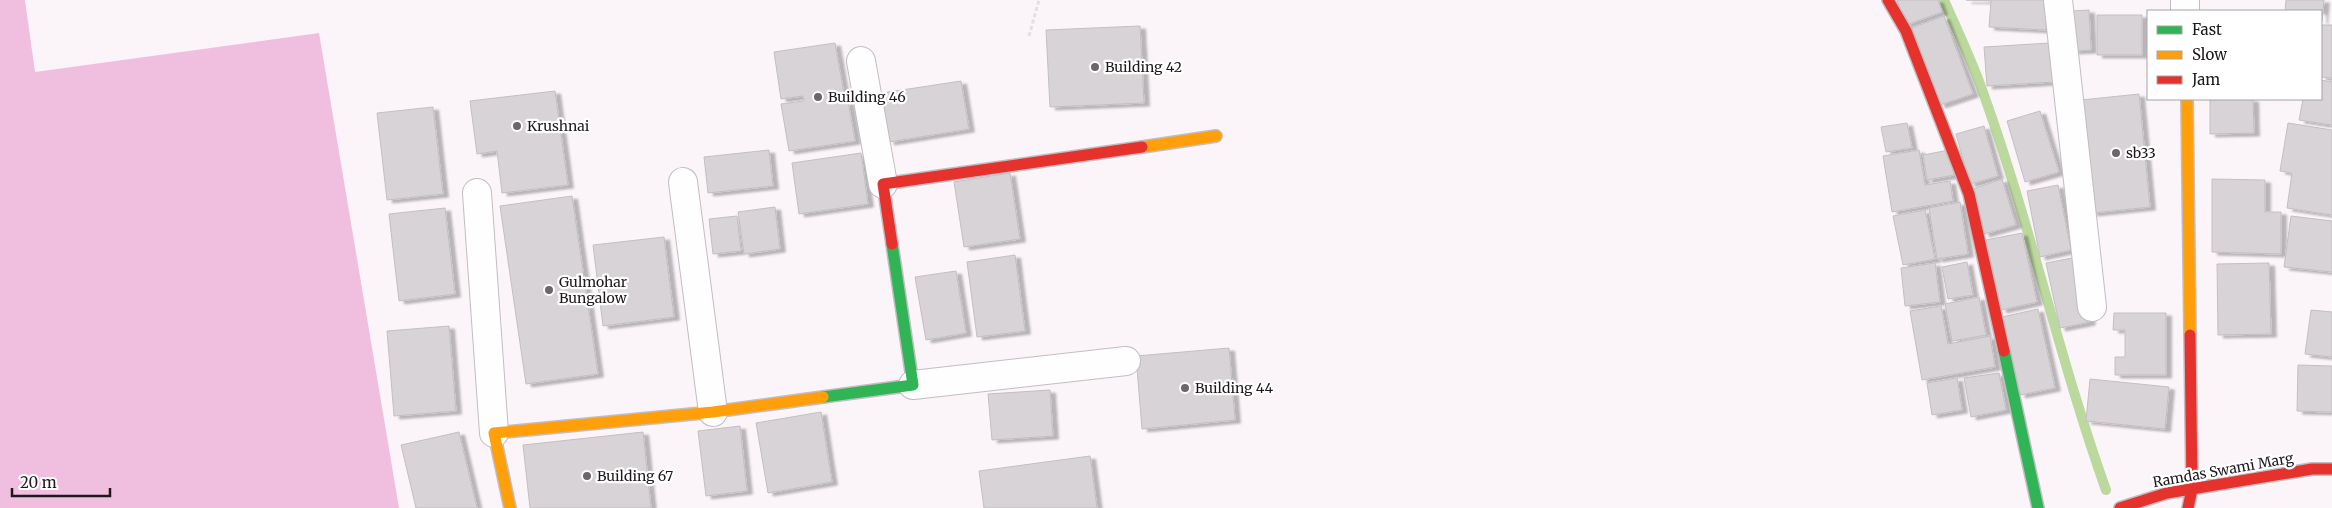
<svg xmlns="http://www.w3.org/2000/svg" width="2332" height="508" viewBox="0 0 2332 508" font-family="Merriweather,serif">
<style>
.forest{fill:#f0bfe0}
.lines{fill:none;stroke-linecap:round;stroke-linejoin:round}
.stream{stroke:#bbd89d;stroke-width:10}
.building{fill:#d8d3d6;stroke:#c3bfc1;filter:url(#shadow)}
.street-casing{stroke:#c2bdc1;stroke-width:30}
.fast-casing{stroke:#c2bdc1;stroke-width:14}
.slow-casing{stroke:#c2bdc1;stroke-width:14}
.jam-casing{stroke:#c2bdc1;stroke-width:14}
.path{stroke:#e2e0e1;stroke-width:3;stroke-dasharray:4 2.5;stroke-linecap:butt}
.street{stroke:#fefefe;stroke-width:28}
.fast{stroke:#30b455;stroke-width:11}
.slow{stroke:#ff9f0a;stroke-width:11}
.jam{stroke:#e5322d;stroke-width:11}
.poi-dot{fill:#6b6669;stroke:#fff;stroke-width:2}
.labels{text-anchor:middle;stroke-width:4.5;stroke-linejoin:round;paint-order:stroke}
.poi-label{font-size:14px;fill:#1e191c;stroke:#fff;text-anchor:start}
.street-label{font-size:14px;fill:#1e191c;stroke:#fff}
</style>
<defs>
<filter id="shadow"><feDropShadow dx="5.5" dy="3" stdDeviation="1" flood-color="#0004"/></filter>
</defs>
<rect width="100%" height="100%" fill="#fbf5f9"/>
<path class="forest" d="M 0,0 L 25,0 L 35,72 L 319,33 L 399,508 L 0,508 Z"/>
<g class="lines">
<path class="stream" d="M 1944,0 C 1958,32 1974,65 1985,98 C 2031,227 2060,361 2106,490"/>
</g>
<path class="building" d="M 1897,0 L 1938,0 L 1942,12 L 1906,25 Z
M 1966,0 L 2048,0 L 2046,30 L 1989,27 L 1991,1 Z
M 2286,0 L 2324,0 L 2322,21 L 2321,11 L 2285,11 Z
M 2089,10 L 2091,50 L 2073,51 L 2071,11 Z
M 2097,15 L 2142,15 L 2142,55 L 2097,55 Z
M 1944,16 L 1973,94 L 1940,105 L 1912,28 Z
M 2321,25 L 2332,25 L 2332,78 L 2321,77 Z
M 1140,26 L 1144,103 L 1050,107 L 1046,30 Z
M 835,43 L 844,94 L 832,96 L 833,104 L 848,101 L 855,141 L 789,151 L 781,104 L 804,101 L 803,96 L 781,99 L 774,52 Z
M 2050,43 L 2053,82 L 1987,86 L 1984,47 Z
M 2321,80 L 2332,82 L 2332,125 L 2299,120 L 2303,99 L 2321,99 Z
M 961,81 L 969,129 L 889,142 L 882,93 Z
M 555,91 L 568,185 L 502,193 L 497,151 L 477,154 L 470,101 Z
M 2139,94 L 2150,207 L 2092,213 L 2081,100 Z
M 2210,99 L 2253,99 L 2254,133 L 2210,134 Z
M 433,107 L 443,194 L 387,200 L 377,113 Z
M 2040,111 L 2059,172 L 2025,182 L 2007,121 Z
M 1907,123 L 1912,148 L 1886,152 L 1881,127 Z
M 2288,123 L 2332,130 L 2332,215 L 2287,208 L 2292,173 L 2280,171 Z
M 1984,126 L 1998,176 L 1970,184 L 1956,134 Z
M 769,150 L 773,186 L 708,193 L 704,157 Z
M 1919,150 L 1925,185 L 1950,181 L 1953,201 L 1892,212 L 1883,156 Z
M 1949,150 L 1954,175 L 1927,180 L 1923,155 Z
M 861,153 L 868,204 L 799,214 L 792,163 Z
M 1010,173 L 1020,239 L 964,247 L 954,182 Z
M 2002,179 L 2016,225 L 1984,234 L 1970,190 Z
M 2212,179 L 2265,180 L 2265,212 L 2281,212 L 2281,254 L 2212,252 Z
M 2058,185 L 2071,250 L 2040,257 L 2027,191 Z
M 572,196 L 598,374 L 526,384 L 500,206 Z
M 1960,202 L 1968,254 L 1937,259 L 1929,208 Z
M 775,207 L 780,249 L 744,254 L 738,212 Z
M 445,208 L 455,294 L 399,301 L 389,214 Z
M 1925,210 L 1935,259 L 1903,265 L 1893,216 Z
M 737,216 L 741,251 L 713,254 L 709,219 Z
M 2291,216 L 2332,221 L 2332,272 L 2284,267 Z
M 2022,233 L 2037,302 L 2001,310 L 1986,240 Z
M 664,237 L 674,317 L 603,326 L 593,245 Z
M 1015,255 L 1025,331 L 977,337 L 967,262 Z
M 2077,257 L 2090,322 L 2060,328 L 2046,263 Z
M 1967,262 L 1973,295 L 1948,299 L 1942,267 Z
M 1935,263 L 1940,302 L 1905,306 L 1901,268 Z
M 2269,263 L 2271,334 L 2218,335 L 2217,264 Z
M 956,271 L 966,333 L 926,340 L 915,277 Z
M 1979,297 L 1986,335 L 1952,341 L 1945,304 Z
M 1941,306 L 1948,344 L 1990,336 L 1995,367 L 1922,380 L 1910,311 Z
M 2038,309 L 2055,388 L 2020,395 L 2002,317 Z
M 2311,310 L 2332,312 L 2332,357 L 2305,354 Z
M 2114,313 L 2166,313 L 2166,375 L 2115,375 L 2115,357 L 2125,357 L 2125,330 L 2113,330 Z
M 449,326 L 456,411 L 394,416 L 387,331 Z
M 1229,348 L 1235,420 L 1142,429 L 1136,356 Z
M 2298,365 L 2332,366 L 2332,412 L 2297,411 Z
M 1999,373 L 2006,410 L 1971,417 L 1964,378 Z
M 1957,378 L 1962,410 L 1932,415 L 1927,383 Z
M 2090,379 L 2169,387 L 2165,429 L 2086,421 Z
M 1050,390 L 1053,436 L 992,440 L 988,394 Z
M 821,412 L 832,482 L 768,493 L 756,423 Z
M 740,426 L 747,491 L 706,496 L 698,431 Z
M 459,432 L 477,508 L 416,508 L 401,445 Z
M 643,432 L 651,508 L 530,508 L 523,445 Z
M 1090,456 L 1097,508 L 984,508 L 979,471 Z"/>
<g class="lines">
<defs>
<path id="street" d="M 2058,0 L 2092,307
M 2185,0 L 2185,11
M 861,61 L 883,184
M 683,182 L 713,412
M 477,193 L 494,433
M 913,385 L 1126,361"/>
<path id="fast" d="M 2004,351 L 2038,508
M 823,397 L 913,385 L 892,244"/>
<path id="slow" d="M 2187,99 L 2190,335
M 1142,147 L 1216,136
M 510,508 L 494,433 L 713,412 L 823,397"/>
<path id="jam" d="M 1888,0 L 1906,31 L 1969,194 L 2004,351
M 892,244 L 883,184 L 1142,147
M 2120,508 L 2167,493 L 2312,469 L 2332,469
M 2188,508 L 2192,489 L 2190,335"/>
</defs>
<use href="#street" class="street-casing"/>
<use href="#fast" class="fast-casing"/>
<use href="#slow" class="slow-casing"/>
<use href="#jam" class="jam-casing"/>
<path class="path" d="M 1029,36 L 1039,0"/>
<use href="#street" class="street"/>
<use href="#fast" class="fast"/>
<use href="#slow" class="slow"/>
<use href="#jam" class="jam"/>
</g>
<g class="poi-dot">
<circle cx="1095" cy="67" r="5"/>
<circle cx="818" cy="97" r="5"/>
<circle cx="517" cy="126" r="5"/>
<circle cx="2116" cy="153" r="5"/>
<circle cx="549" cy="290" r="5"/>
<circle cx="1185" cy="388" r="5"/>
<circle cx="587" cy="476" r="5"/>
</g>
<g class="labels">
<g class="poi-label">
<text x="1105" y="72">Building 42</text>
<text x="828" y="102">Building 46</text>
<text x="527" y="131">Krushnai</text>
<text x="2126" y="158">sb33</text>
<text x="559" y="287">Gulmohar<tspan x="559" dy="16">Bungalow</tspan></text>
<text x="1195" y="393">Building 44</text>
<text x="597" y="481">Building 67</text>
</g>
<g class="street-label">
<text transform="translate(2223 470) rotate(-10)" y="5">Ramdas Swami Marg</text>
</g>
</g>
<rect x="2147" y="10" width="175" height="90" fill="#ffffff" stroke="#a5a3a4"/>
<rect x="2157" y="26" width="25" height="8" fill="#30b455" stroke="#a5a3a4"/>
<text x="2192" y="35" font-size="15" fill="#1e191c">Fast</text>
<rect x="2157" y="51" width="25" height="8" fill="#ff9f0a" stroke="#a5a3a4"/>
<text x="2192" y="60" font-size="15" fill="#1e191c">Slow</text>
<rect x="2157" y="76" width="25" height="8" fill="#e5322d" stroke="#a5a3a4"/>
<text x="2192" y="85" font-size="15" fill="#1e191c">Jam</text>
<path d="M12 488v8h98v-8" fill="none" stroke="#1e191c" stroke-width="2.5"/>
<text x="20" y="488" font-size="15" fill="#1e191c" stroke="#ffffff" stroke-width="4" paint-order="stroke">20 m</text>
</svg>
